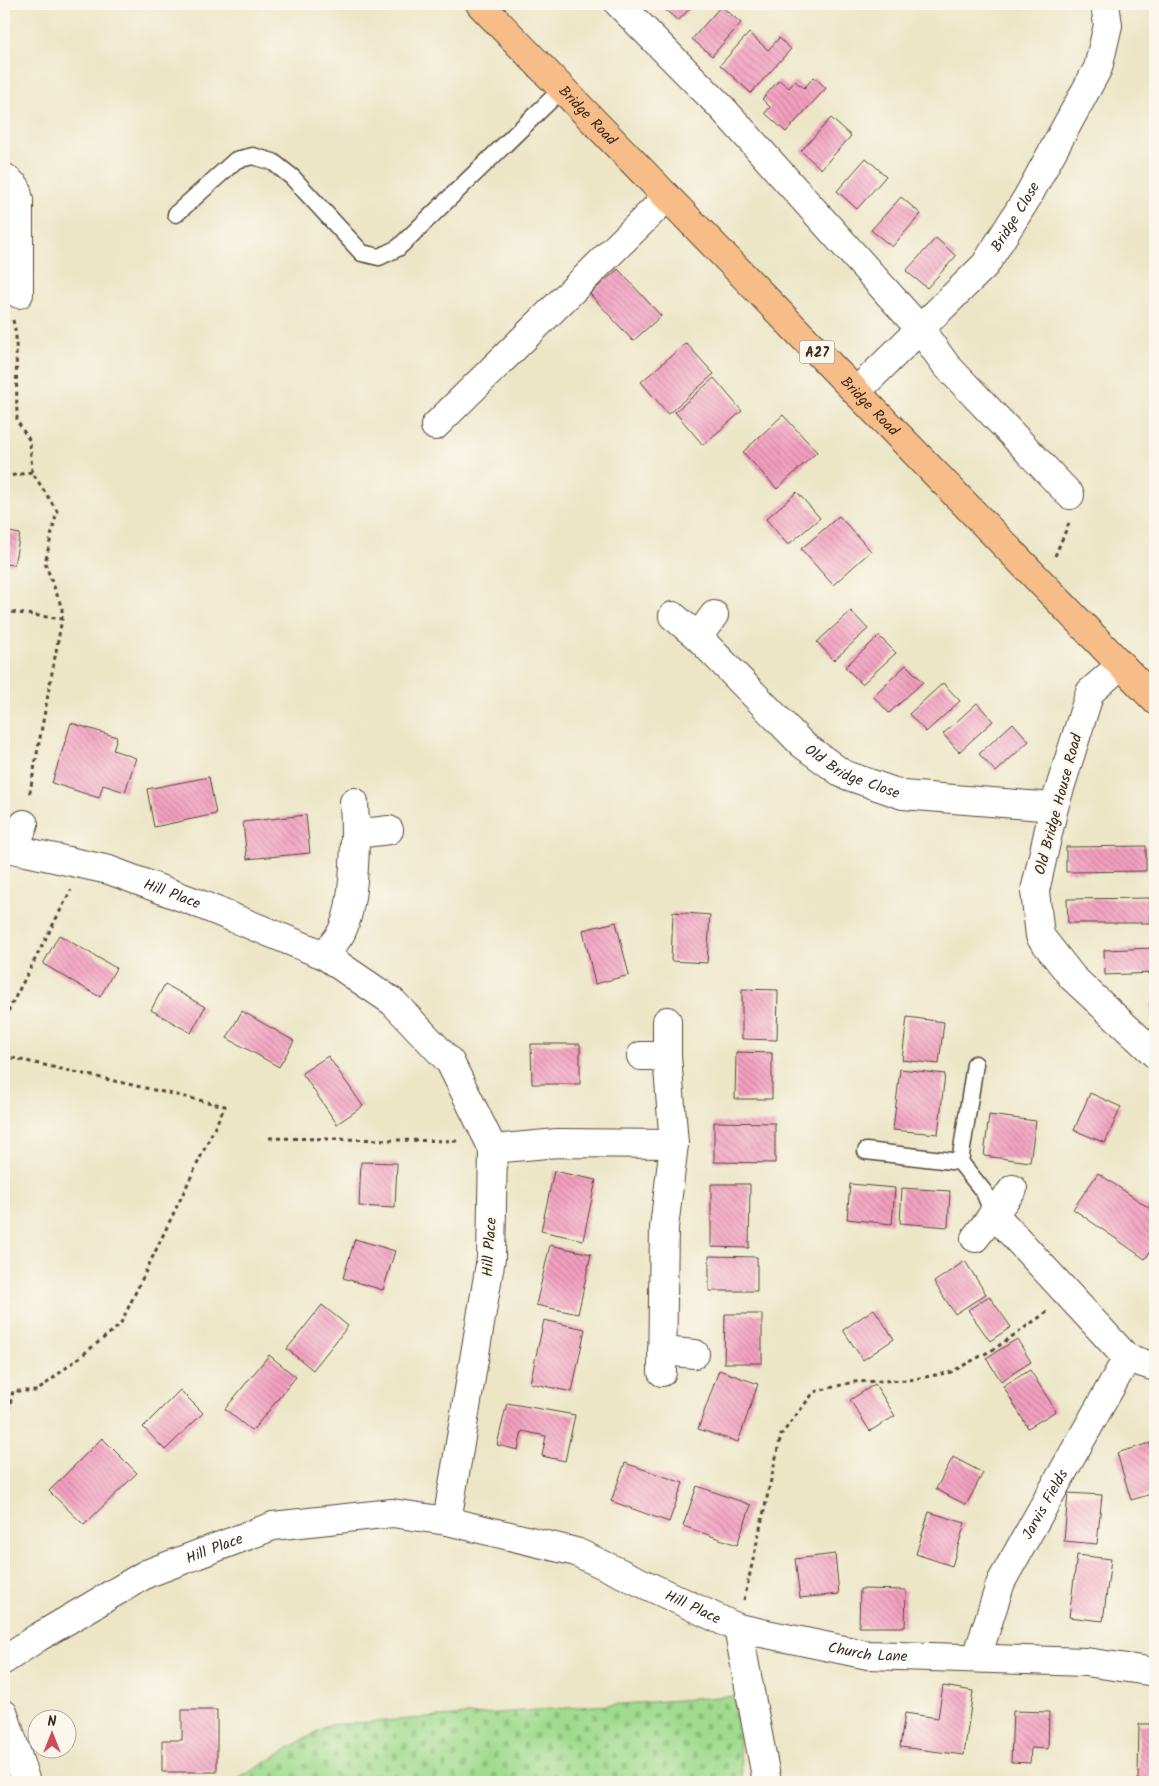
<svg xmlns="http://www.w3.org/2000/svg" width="1159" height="1786" viewBox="0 0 1159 1786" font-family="Kalam,sans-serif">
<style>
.cemetery{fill:url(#cemetery-stones);stroke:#6e8256}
.building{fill:url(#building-back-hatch)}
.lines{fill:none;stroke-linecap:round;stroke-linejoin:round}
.lane-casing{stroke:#564637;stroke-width:19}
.street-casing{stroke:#564637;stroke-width:30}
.primary-casing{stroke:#564637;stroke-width:30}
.path{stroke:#564637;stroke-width:3;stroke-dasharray:4 4;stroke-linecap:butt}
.lane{stroke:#fff;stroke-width:16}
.street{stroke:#fff;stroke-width:28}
.primary{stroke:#f7bd88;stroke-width:28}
.labels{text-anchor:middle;stroke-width:4.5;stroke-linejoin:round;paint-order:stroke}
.shield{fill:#fbf7ec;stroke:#75685c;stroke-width:1}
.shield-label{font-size:14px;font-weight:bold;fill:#3b2a1e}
.street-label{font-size:15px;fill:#3b2a1e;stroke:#fbf7ec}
</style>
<defs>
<pattern id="cemetery-stones" width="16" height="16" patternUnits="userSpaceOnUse" patternTransform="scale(1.25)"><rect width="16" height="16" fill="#a0db8e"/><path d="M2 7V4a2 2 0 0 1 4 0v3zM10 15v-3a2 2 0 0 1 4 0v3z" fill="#8bbc7a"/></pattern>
<pattern id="building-back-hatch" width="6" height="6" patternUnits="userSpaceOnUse" patternTransform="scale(1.25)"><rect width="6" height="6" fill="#f39fc0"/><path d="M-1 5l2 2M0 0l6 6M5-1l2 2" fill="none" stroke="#c6829b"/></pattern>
</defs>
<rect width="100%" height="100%" fill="#fbf7ec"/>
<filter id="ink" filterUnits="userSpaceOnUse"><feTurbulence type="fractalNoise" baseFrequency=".02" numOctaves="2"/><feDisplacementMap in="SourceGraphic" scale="10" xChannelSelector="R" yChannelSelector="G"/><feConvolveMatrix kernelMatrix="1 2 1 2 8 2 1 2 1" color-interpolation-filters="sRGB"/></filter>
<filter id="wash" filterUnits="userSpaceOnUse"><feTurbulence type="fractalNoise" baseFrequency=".0096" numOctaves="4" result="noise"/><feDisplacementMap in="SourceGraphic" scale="20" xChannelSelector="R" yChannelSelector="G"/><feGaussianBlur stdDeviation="1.12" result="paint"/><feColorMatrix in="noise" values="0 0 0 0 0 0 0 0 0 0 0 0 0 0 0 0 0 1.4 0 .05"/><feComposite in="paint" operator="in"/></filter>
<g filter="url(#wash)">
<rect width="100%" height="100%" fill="#ece6c7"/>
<path class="cemetery" d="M 734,1696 L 743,1782 L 233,1782 L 328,1725 Z"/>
<g id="blocks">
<path class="building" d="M 659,4 L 694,4 L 678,21 Z
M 721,6 L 741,23 L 712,56 L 692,39 Z
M 749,33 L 768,50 L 779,38 L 791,49 L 751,93 L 720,65 Z
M 814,77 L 826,88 L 786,132 L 765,113 L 770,107 L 762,99 L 779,80 L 789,88 L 795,81 L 804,88 Z
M 831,118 L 851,136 L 821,169 L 801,151 Z
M 866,158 L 886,176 L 857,209 L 837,191 Z
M 901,197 L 921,214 L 892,247 L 871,230 Z
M 936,238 L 956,256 L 927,288 L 906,271 Z
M 618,269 L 661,316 L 633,341 L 590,294 Z
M 686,343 L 714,374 L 668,414 L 641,382 Z
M 714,378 L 742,411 L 703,445 L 675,412 Z
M 783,415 L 817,452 L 777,489 L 743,452 Z
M 797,492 L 820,518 L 788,545 L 766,519 Z
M 839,516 L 871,551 L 833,585 L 801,549 Z
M 4,531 L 20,534 L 14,565 L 4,564 Z
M 851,611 L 868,629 L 834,660 L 817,642 Z
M 879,636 L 896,653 L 862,684 L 845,667 Z
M 906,665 L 923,682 L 889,713 L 873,696 Z
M 943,683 L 960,701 L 926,732 L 909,714 Z
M 977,703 L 993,721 L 959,752 L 943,734 Z
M 71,723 L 117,737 L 113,750 L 136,758 L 125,792 L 103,785 L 99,798 L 52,783 Z
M 1013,723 L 1029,741 L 996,772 L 979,754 Z
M 209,777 L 216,814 L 154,827 L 147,789 Z
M 306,815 L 310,853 L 247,859 L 243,822 Z
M 1146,846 L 1146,871 L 1066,872 L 1066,847 Z
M 1150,898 L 1151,923 L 1068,923 L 1067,899 Z
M 673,912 L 710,915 L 707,963 L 671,961 Z
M 616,922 L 629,975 L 595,984 L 583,930 Z
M 59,935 L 116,968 L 100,997 L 43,964 Z
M 1155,948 L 1155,973 L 1105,975 L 1104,950 Z
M 165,984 L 205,1007 L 191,1033 L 151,1010 Z
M 742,989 L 778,990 L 777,1040 L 742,1039 Z
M 1155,1003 L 1155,1025 L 1154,1025 L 1150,1004 Z
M 242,1011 L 294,1041 L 279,1067 L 227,1038 Z
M 907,1017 L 944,1022 L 939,1064 L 902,1060 Z
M 531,1044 L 580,1044 L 580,1084 L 532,1084 Z
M 736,1052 L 772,1053 L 772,1099 L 735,1099 Z
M 328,1056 L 363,1106 L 337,1124 L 302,1073 Z
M 900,1069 L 945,1074 L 938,1134 L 893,1130 Z
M 1090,1093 L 1121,1107 L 1105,1143 L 1074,1130 Z
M 989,1115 L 1036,1121 L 1030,1162 L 984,1156 Z
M 714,1122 L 775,1123 L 775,1163 L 714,1162 Z
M 361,1162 L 397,1163 L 395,1208 L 359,1206 Z
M 554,1171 L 596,1180 L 583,1240 L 541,1231 Z
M 1098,1173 L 1155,1212 L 1155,1245 L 1145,1259 L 1073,1209 Z
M 711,1184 L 750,1184 L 749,1248 L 711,1247 Z
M 850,1184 L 895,1188 L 892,1224 L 847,1219 Z
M 902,1188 L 950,1191 L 948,1227 L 900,1223 Z
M 355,1239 L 395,1251 L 383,1290 L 343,1278 Z
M 550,1245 L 591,1254 L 578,1314 L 536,1305 Z
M 709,1256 L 757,1257 L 757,1291 L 709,1291 Z
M 965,1261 L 986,1294 L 955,1314 L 934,1282 Z
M 989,1296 L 1011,1327 L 990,1341 L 968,1310 Z
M 322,1305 L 348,1326 L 313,1370 L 287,1349 Z
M 874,1309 L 894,1339 L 863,1360 L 843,1330 Z
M 725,1314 L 762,1314 L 762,1363 L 724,1363 Z
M 544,1320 L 585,1329 L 572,1392 L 530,1383 Z
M 1017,1339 L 1031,1362 L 1001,1381 L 986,1358 Z
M 269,1355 L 296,1377 L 252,1431 L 225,1409 Z
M 719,1370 L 758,1384 L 738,1442 L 698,1429 Z
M 1030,1370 L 1056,1411 L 1028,1428 L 1003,1386 Z
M 875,1384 L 895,1416 L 870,1431 L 850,1400 Z
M 180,1390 L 203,1413 L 165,1450 L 143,1427 Z
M 507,1403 L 575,1415 L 565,1461 L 542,1456 L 546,1436 L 522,1431 L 518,1450 L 497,1445 Z
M 102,1438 L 137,1473 L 84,1525 L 49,1491 Z
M 1150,1443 L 1155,1460 L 1155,1493 L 1131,1500 L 1117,1453 Z
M 953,1457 L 983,1473 L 966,1505 L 936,1489 Z
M 625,1463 L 683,1483 L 669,1522 L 611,1501 Z
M 697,1486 L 751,1505 L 737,1545 L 683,1526 Z
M 1068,1493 L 1102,1495 L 1097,1544 L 1064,1541 Z
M 929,1512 L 965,1523 L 952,1566 L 916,1554 Z
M 835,1554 L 839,1594 L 800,1598 L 795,1559 Z
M 1077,1555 L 1111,1559 L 1103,1621 L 1069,1617 Z
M 860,1589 L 906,1590 L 905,1627 L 859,1627 Z
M 943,1686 L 973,1691 L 964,1755 L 900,1747 L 905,1713 L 938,1718 Z
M 182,1710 L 217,1710 L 217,1772 L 162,1772 L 162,1740 L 182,1740 Z
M 1013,1711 L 1049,1712 L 1048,1749 L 1031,1748 L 1030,1763 L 1011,1762 Z
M 1139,1724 L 1155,1724 L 1155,1782 L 1138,1781 Z"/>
</g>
</g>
<g filter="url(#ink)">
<use href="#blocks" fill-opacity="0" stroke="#564637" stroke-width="1"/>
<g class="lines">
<defs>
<path id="lane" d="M 176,214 L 236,160 L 253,156 L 273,162 L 292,177 L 362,253 L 379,257 L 398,248 L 562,89
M 866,1151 L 960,1162 L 984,1192 L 993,1213
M 960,1162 L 975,1064"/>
<g id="street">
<path d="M 619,4 L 722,108 L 920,329 L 946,365 L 1070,495"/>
<path d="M 4,177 L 16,187 L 19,200 L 19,294"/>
<path id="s1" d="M 856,392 L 985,265 L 1027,198 L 1098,68 L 1108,25 L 1105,4"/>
<path d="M 435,426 L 667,197"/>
<path id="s2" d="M 673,616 L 698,637 L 802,744 L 843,774 L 903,795 L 1054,807"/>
<path d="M 698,637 L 714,615"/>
<path d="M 1121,665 L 1090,692 L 1054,807 L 1035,891 L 1040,936 L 1073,978 L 1155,1054"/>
<path d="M 356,834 L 389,830"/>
<path id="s3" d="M 4,847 L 109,870 L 192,901 L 324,955 L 393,1002 L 450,1062 L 493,1149 L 491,1258 L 447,1521"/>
<path d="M 15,848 L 24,824"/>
<path d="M 324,955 C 330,948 337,940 341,933 C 356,904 356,835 354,802"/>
<path d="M 641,1056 L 667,1056"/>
<path d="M 493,1149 L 557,1143 L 674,1144"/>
<path d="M 993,1213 L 1127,1358 L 1155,1367"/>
<path d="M 975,1238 L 1013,1189"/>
<path d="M 662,1351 L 695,1354"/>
<path d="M 662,1372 L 664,1228 L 674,1144 L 667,1056 L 667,1021"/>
<path d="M 738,1628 L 767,1782"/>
<path id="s4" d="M 977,1657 L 1001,1582 L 1127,1358"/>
<path id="s5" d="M 4,1660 L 37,1638 L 146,1574 L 273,1526 L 392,1513 L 447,1521 L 576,1552 L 738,1628 L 868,1655 L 1086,1662 L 1155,1672"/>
<path d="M 4,1714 L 26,1782"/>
</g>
<g id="primary">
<path id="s6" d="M 480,4 L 1155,700"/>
</g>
</defs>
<use href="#lane" class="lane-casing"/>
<use href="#street" class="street-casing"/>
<use href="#primary" class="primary-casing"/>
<path class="path" d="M 13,320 L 16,334 L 17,421 L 30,441 L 32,472 L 57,511 L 45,563 L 62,608 L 62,619
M 4,477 L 32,472
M 1055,556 L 1069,523
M 4,611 L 62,619 L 29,797
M 4,1019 L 71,890
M 4,1056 L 225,1106 L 120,1325 L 37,1391 L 13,1391 L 4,1431
M 269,1138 L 458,1141
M 744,1600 L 781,1435 L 814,1392 L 853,1382 L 909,1380 L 951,1372 L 994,1349 L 1047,1312"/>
<use href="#lane" class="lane"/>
<use href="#street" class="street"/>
<use href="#primary" class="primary"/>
</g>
</g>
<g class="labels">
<rect class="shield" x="799.5" y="340.5" width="35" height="23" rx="4"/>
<g class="shield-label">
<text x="817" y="357">A27</text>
</g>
<g class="street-label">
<text dy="5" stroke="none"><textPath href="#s6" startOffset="155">Bridge Road</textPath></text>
<text dy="5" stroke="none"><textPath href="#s1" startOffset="238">Bridge Close</textPath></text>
<text dy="5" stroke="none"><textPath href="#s6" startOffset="560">Bridge Road</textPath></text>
<text dy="5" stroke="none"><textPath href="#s2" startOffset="240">Old Bridge Close</textPath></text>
<text transform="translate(1058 804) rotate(-75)" y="5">Old Bridge House Road</text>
<text dy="5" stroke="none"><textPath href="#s3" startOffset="175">Hill Place</textPath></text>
<text transform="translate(489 1247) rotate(-86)" y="5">Hill Place</text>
<text dy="5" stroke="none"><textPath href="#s4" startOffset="168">Jarvis Fields</textPath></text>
<text dy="5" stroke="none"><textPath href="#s5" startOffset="239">Hill Place</textPath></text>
<text dy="5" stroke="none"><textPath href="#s5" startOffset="739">Hill Place</textPath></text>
<text dy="5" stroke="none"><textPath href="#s5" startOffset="921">Church Lane</textPath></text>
</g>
</g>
<rect width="1159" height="1786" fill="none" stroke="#fbf7ec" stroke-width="20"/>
<g transform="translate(52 1734)"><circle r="24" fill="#fbf7ec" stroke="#aea59a"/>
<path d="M0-4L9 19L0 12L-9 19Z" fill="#d1495b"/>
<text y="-8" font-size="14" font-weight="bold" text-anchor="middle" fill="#3b2a1e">N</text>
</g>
</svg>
